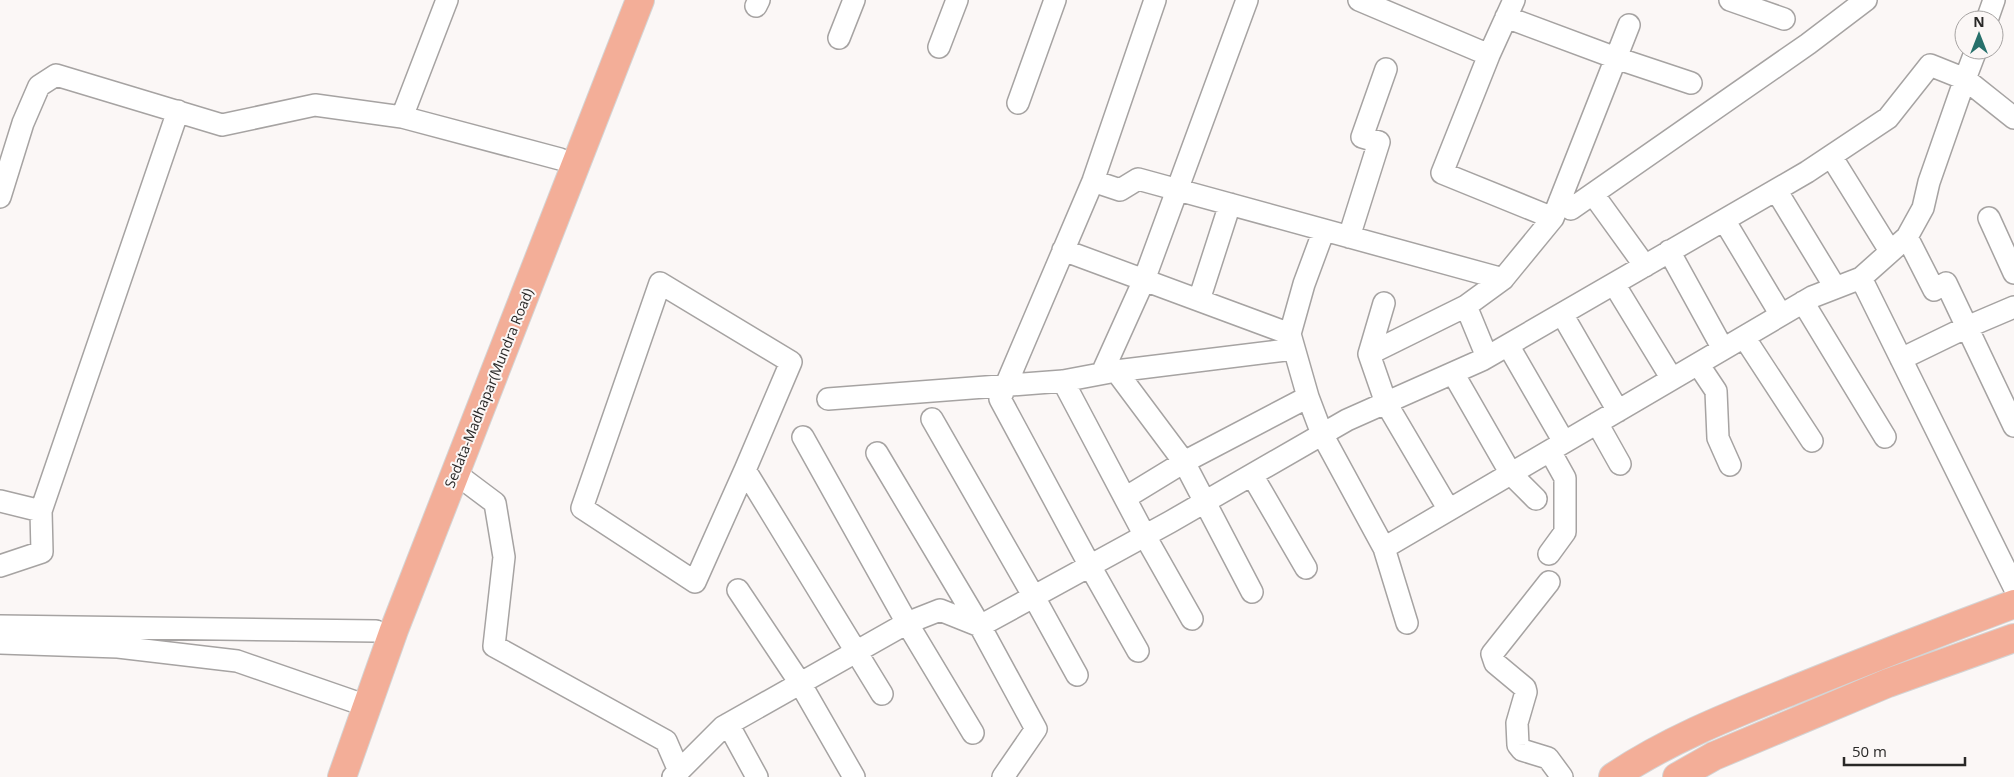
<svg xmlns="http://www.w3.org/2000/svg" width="2014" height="777" viewBox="0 0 2014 777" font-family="'Open Sans',sans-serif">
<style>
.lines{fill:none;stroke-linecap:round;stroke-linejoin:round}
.minor-casing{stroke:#a6a3a2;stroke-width:24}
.major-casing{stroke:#d4d4d4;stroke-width:30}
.minor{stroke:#fff;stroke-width:21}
.major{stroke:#f3ae98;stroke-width:28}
.labels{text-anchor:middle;stroke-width:4;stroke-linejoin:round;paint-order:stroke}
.street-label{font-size:14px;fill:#292827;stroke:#fbf7f6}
</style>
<rect width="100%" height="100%" fill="#fbf7f6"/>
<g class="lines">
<defs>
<path id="minor" d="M 1359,0 L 1489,55
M 1514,0 L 1489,55 L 1442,173 L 1553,218
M 1730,0 L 1784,19
M 756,6 L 759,0
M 1506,17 L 1616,58 L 1691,83
M 1987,20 L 1994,0
M 839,38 L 854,0
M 939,47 L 957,0
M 1018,103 L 1055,0
M 402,117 L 447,0
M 1831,156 L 1890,251
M 1093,181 L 1120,190 L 1138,179 L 1503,279
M 1776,190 L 1835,287
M 1593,194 L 1645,266
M 0,197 L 23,123 L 39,86 L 56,75 L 222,125 L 315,105 L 402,117 L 560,159
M 1560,200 L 1571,209 L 1808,44 L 1866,0
M 1989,218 L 2014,273
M 1724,220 L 1781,315
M 1324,230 L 1304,284 L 1290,334 L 1308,397 L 1322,434 L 1384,548 L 1407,623
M 1349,237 L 1379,142 L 1362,137 L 1386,69
M 1907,237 L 1934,290 L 1946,283 L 2014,426
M 1063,250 L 1290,334
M 1669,251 L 1723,349
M 1861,278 L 2014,587
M 1614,284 L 1672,379
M 1199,300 L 1230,204
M 1803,302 L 1885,437
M 1384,303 L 1369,354 L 1386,403 L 1449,510
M 1466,306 L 1487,357
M 1562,314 L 1618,411
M 1744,337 L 1812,441
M 1508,345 L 1564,442
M 1369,354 L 1466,306 L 1503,279 L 1553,218 L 1629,25
M 1901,359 L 1967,327 L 2014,307
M 1698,364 L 1716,391 L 1718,438 L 1730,465
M 1116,371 L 1184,462 L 1252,592
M 1102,373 L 1144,280 L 1247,0
M 1453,373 L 1511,474 L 1536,499
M 1063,381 L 1145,536 L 1192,619
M 828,399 L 1063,381 L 1116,371 L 1294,349
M 932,419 L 1034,597 L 1077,675
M 1597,423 L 1620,464
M 803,437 L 907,623 L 973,733
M 877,453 L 980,626 L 1036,729 L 1003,777
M 745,470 L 695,582 L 582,508 L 660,283 L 791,362 L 745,470 L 882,694
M 455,473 L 495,503 L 504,557 L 494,646 L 666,741 L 679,771
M 1252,475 L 1306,568
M 1125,498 L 1184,462 L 1308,397
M 0,501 L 41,511 L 42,552 L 0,566
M 41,511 L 178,111
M 1384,548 L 1812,297 L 1861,278 L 1907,237 L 1923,208 L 1929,182 L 1965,79 L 2014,118
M 1549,554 L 1565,532 L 1565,478 L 1550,451
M 1549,582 L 1492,654 L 1495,663 L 1525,688 L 1526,692 L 1517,723 L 1518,745 L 1522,750 L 1548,758 L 1562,777
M 738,590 L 800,683 L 854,777
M 0,626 L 376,631
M 0,643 L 118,647 L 237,661 L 367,706
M 1138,651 L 1090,566 L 1000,399 L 1093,181 L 1155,0
M 728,724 L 757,777
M 673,777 L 723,727 L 907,623 L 940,610 L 980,626 L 1170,522 L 1347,420 L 1482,360 L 1807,172 L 1888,118 L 1930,65 L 1965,79 L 1976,50"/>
<path id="major" d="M 342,777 L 394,630 L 640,0
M 1613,777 C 1668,740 1729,716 1791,691 C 1865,661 1939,632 2014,604
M 1677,777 L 1714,756 L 1888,683 L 2014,638"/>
</defs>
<use href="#minor" class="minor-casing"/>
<use href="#major" class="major-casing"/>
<use href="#minor" class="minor"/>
<use href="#major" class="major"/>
</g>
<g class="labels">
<g class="street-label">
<text transform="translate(489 388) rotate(-68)" y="5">Sedata-Madhapar(Mundra Road)</text>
</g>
</g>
<g transform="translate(1979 35)"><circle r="24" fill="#fbf7f6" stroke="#a7a4a3"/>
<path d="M0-4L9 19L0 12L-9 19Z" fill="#27706b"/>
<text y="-8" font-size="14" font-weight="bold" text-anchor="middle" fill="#292827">N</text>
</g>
<path d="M1844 757v8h121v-8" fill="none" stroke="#292827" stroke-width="2.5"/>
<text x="1852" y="757" font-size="15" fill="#292827" stroke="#fbf7f6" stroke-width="4" paint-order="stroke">50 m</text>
</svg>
